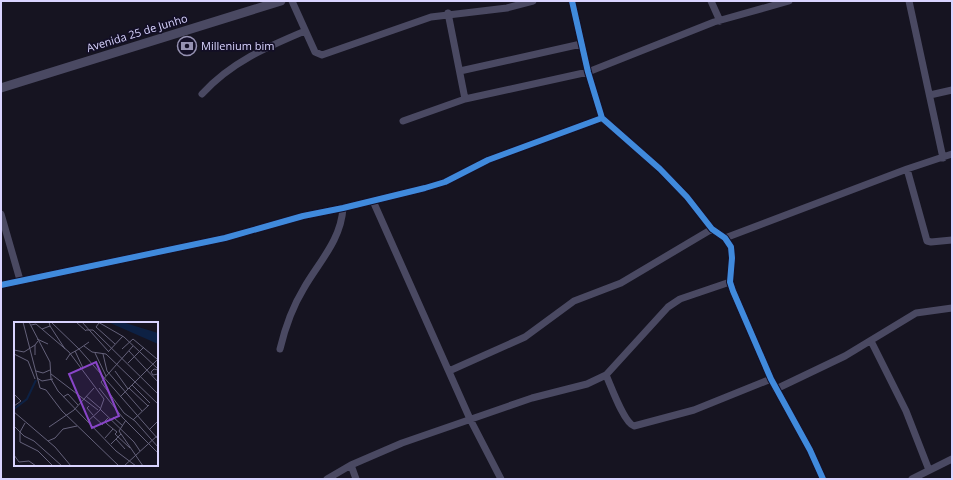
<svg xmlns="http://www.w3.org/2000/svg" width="953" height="480" viewBox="0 0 953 480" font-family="'Open Sans',sans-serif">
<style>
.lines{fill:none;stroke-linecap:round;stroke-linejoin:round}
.minor{stroke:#4a4962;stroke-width:7}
.tertiary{stroke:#4a4962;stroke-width:9}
.cycleway-casing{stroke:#130f26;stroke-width:8}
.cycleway{stroke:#408adc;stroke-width:6}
.labels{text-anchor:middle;stroke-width:3.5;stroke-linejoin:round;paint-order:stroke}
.street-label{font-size:11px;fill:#d9d4ff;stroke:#130f26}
.poi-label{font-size:11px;fill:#d9d4ff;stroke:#130f26;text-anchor:start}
.inset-river{fill:none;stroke:#0d2144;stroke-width:2}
.inset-road{fill:none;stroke:#64617a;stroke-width:1}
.view{fill:#8945c9;fill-opacity:0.15;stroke:#8945c9;stroke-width:2}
.inset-edge{fill:none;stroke:#d9d4ff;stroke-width:2}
</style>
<rect width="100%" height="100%" fill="#161421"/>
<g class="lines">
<path class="minor" d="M 292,1 L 315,52 L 322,55 L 431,17 L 507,8 L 533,1
M 572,1 L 588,72 L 602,118 L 660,169 L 687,197 L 712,229 L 725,238 L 731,247 L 732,258 L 730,282 L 733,291 L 771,379 L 810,450 L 823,479
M 711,1 L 720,21
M 909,1 L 943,158
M 448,13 L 465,99
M 460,71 L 581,44
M 202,94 C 231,62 267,47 305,31
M 930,95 L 952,90
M 403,121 L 465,99 L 588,72 L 714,22 L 789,1
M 907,169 L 927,241 L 931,242 L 952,240
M 373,201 L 470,419 L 501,479
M 1,214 L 20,280
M 725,238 L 907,169 L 952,154
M 1,285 L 225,238 L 303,216 L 343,208 L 425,188 L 445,182 L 488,160 L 602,118
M 871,341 L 906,411 L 929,470
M 280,349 C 285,328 293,306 304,288 C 319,262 341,240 343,208
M 449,371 L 525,337 L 574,301 L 621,283 L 712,229
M 606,375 C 611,386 624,423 634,426 L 694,410 L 771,379
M 776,389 L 845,356 L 916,313 L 952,308
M 351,465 L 356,479
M 327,479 L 351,465 L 402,443 L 532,398 L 587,384 L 606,375 L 668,307 L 680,299 L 730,282
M 912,479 L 952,459"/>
<path class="tertiary" d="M 1,88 L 281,1"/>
<defs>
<path id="cycleway" d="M 572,1 L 588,72 L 602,118 L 660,169 L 687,197 L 712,229 L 725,238 L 731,247 L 732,258 L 730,282 L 733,291 L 771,379 L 810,450 L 823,479
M 1,285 L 225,238 L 303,216 L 343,208 L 425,188 L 445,182 L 488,160 L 602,118"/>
</defs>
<use href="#cycleway" class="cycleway-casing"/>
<use href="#cycleway" class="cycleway"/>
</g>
<defs>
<symbol id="bank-ring" viewBox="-11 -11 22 22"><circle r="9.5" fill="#130f26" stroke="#9591b1" stroke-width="1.5"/><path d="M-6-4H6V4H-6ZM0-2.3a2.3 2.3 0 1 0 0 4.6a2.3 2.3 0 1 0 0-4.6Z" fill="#9591b1"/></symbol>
</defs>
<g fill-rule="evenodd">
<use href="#bank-ring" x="176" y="35" width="22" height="22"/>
</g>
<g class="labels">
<g class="street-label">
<text transform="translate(137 33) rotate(-17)" y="4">Avenida 25 de Junho</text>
</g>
<g class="poi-label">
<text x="201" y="50">Millenium bim</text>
</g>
</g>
<g transform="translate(14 322)">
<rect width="144" height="144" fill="#161421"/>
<path d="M 94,0 L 108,0 L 144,11 L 144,22 Z" fill="#0d2144"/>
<path class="inset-river" d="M 0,87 L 13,77 L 22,58"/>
<path class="inset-road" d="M 9,0 L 26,66 L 32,68 L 48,89 L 105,144M 15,0 L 36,40 L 37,57 L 44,69 L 102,129 L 122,144M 37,0 L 65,27 L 144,117M 62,0 L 72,9M 68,0 L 94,29M 84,0 L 110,15 L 144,47M 85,1 L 82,5 L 101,22M 17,3 L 22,2 L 55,30 L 90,77M 36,4 L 51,27M 28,7 L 36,4 L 35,0M 72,8 L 79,8 L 144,72M 23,17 L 34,22M 70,24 L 78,30 L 92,32 L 144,82M 119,24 L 87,60 L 110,91 L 121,99 L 144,125M 65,27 L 75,20M 108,27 L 119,17 L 143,37M 0,28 L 10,30 L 21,23M 61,29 L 69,46M 115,29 L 144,60M 94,30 L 109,14M 81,31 L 92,54M 0,32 L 14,39 L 21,57M 89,32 L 93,49 L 128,89M 21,33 L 21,23 L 24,19M 52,38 L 56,32 L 65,27M 114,41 L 130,25M 144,48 L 140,47 L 137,50 L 139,53 L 144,52 L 144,58M 22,49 L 29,51 L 36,48M 101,49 L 114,67M 37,52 L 84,88M 23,56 L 28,59 L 39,57M 118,63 L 136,81M 85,66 L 109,96 L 144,131M 115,66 L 134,84M 0,72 L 7,79 L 0,84M 72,74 L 86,86M 49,75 L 54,72 L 64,83M 106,75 L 144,37M 75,84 L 73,86 L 79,93M 86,87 L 120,120 L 126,129M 0,90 L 41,125 L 57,144M 79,94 L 89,103M 99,95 L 109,104M 94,96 L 91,99 L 93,102 L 103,110M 119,98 L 135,83M 73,100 L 86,88 L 90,77M 11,101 L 6,110 L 10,114 L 20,119 L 48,144M 0,104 L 6,110 L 6,120 L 24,129 L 39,144M 35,105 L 60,88 L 80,66M 135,108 L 144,99M 105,109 L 129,144M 105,109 L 112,98M 103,110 L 101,112 L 116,126M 91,116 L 99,107M 102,117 L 111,127M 34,119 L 41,116 L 49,107 L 63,104M 97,122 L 107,112M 0,133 L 5,140 L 15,139 L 22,144M 110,144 L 144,113"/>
<path class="view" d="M 82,40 L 105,94 L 78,106 L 55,52 Z"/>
<rect width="144" height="144" class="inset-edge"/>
</g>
<rect width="953" height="480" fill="none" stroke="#d9d4ff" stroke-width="4"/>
</svg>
